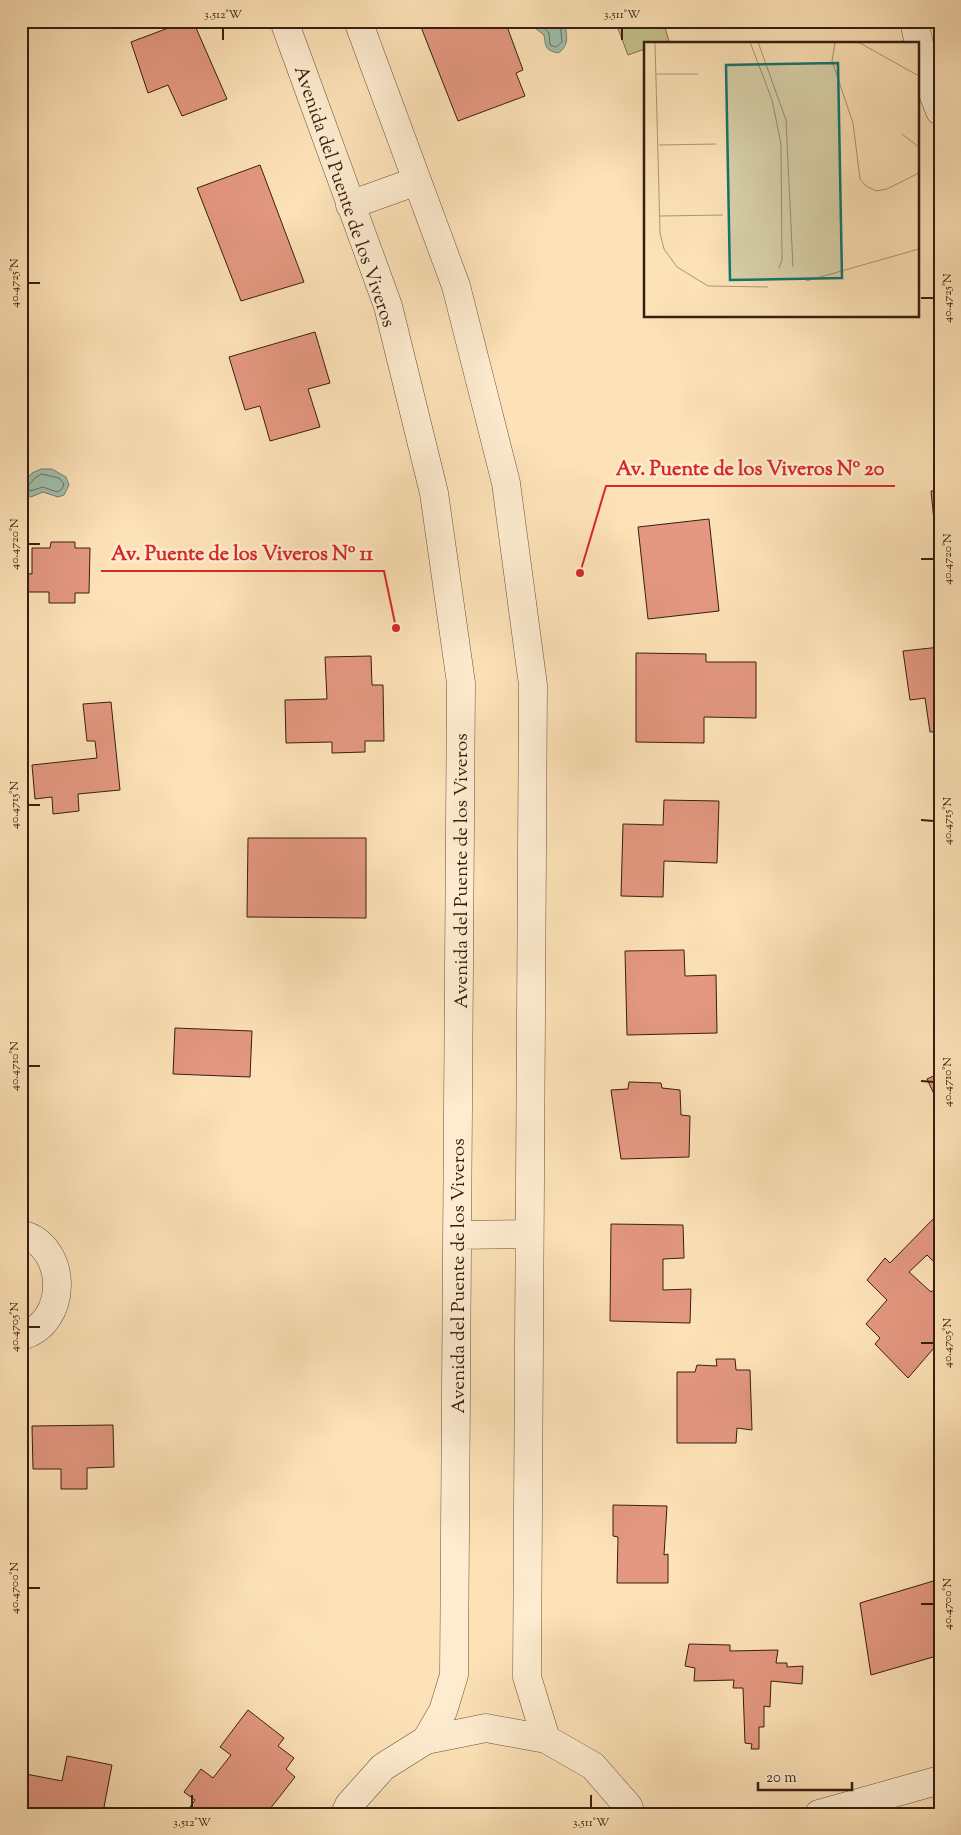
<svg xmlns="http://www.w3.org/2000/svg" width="961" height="1835" viewBox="0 0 961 1835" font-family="'Sorts Mill Goudy',serif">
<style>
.green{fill:#c5c28a;stroke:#7e704c}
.water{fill:#9fbeac;stroke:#767e6d}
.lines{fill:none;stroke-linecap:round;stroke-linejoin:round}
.shore{stroke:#6c6e5e;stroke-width:1}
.building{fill:#e49881;stroke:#381e0f}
.minor-casing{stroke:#694f39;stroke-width:29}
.minor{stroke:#feecd0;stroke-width:28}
.ticks{fill:none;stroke:#381e0f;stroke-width:2}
.labels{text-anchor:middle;stroke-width:5;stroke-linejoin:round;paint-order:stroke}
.street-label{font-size:19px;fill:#381e0f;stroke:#feecd0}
.inset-road{fill:none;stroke:#ae9474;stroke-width:1}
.view{fill:#0f766e;fill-opacity:0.15;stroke:#0f766e;stroke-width:2.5}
.inset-edge{fill:none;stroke:#381e0f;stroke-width:2.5}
.leader{fill:none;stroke:#d62828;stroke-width:2}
.callout-dot{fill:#d62828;stroke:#feecd0;stroke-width:2}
.callout-label{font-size:20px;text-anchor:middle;font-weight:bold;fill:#d62828;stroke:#feecd0;stroke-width:5;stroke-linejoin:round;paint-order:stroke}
.neatline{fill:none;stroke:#381e0f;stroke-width:2}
.ticks-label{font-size:12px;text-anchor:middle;fill:#381e0f}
</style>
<rect width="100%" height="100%" fill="#fde2b7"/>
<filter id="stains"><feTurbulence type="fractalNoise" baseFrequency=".004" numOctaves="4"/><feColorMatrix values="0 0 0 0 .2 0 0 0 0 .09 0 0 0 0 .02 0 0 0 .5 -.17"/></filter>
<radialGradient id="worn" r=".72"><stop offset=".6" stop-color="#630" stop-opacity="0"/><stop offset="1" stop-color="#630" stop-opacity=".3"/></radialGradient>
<path class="green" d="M 615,21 L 663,21 L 669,41 L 660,44 L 645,44 L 645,49 L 628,55 Z"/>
<path class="water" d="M 533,21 L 564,21 C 567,33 570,46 558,53 C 544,50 546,46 544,35 L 535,28 Z
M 41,469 L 52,469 L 66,477 L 69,485 L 64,495 L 58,497 L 43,492 L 31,497 L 26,495 L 22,484 L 32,473 Z"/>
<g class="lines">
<path class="shore" d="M 538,21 L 549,33 L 550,45 L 556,47 L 562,42 L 560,21
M 42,474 L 59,478 L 64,484 L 62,489 L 57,492 L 43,487 L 30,491 L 27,487 L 35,478 Z"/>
</g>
<path class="building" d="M 187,21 L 193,21 L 227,99 L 182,116 L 168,85 L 148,93 L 131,42 Z
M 505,21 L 523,70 L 516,73 L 525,96 L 458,121 L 419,22 Z
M 260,165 L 304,282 L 241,301 L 197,188 Z
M 315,332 L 330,383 L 308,389 L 320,427 L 270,441 L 260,406 L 245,410 L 229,357 Z
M 940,490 L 940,550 L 937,551 L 931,491 Z
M 709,519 L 719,611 L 648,619 L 638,527 Z
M 51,542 L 75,542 L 75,548 L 90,548 L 89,593 L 75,593 L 75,603 L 49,603 L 49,592 L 23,592 L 23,573 L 32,574 L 32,548 L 50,548 Z
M 940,647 L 940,731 L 930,732 L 925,698 L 910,700 L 903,651 Z
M 636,653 L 706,654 L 706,662 L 756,662 L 756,718 L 704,717 L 704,743 L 636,742 Z
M 371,656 L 372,685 L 383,685 L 384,741 L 365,741 L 365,752 L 332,753 L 332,742 L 286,743 L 285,700 L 327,699 L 325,657 Z
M 111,702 L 120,790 L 78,794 L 79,811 L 53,814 L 52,797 L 35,799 L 32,765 L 97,758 L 95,741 L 87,741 L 83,704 Z
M 664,800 L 719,801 L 717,863 L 664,861 L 663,897 L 621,896 L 623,824 L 663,825 Z
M 248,838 L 366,838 L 366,918 L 247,917 Z
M 684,950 L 685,976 L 716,975 L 717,1033 L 627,1035 L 625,951 Z
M 175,1028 L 252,1031 L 250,1077 L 173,1074 Z
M 940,1073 L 940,1107 L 927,1079 Z
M 629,1082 L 661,1083 L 662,1088 L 680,1090 L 681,1115 L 690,1116 L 689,1157 L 621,1159 L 611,1090 L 628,1089 Z
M 940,1212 L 940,1268 L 927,1255 L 909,1272 L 931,1292 L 940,1285 L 940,1341 L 908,1378 L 875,1344 L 880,1338 L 866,1324 L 887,1300 L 867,1280 L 885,1258 L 890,1263 Z
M 611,1224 L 683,1225 L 684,1258 L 663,1259 L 663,1290 L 691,1289 L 690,1323 L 610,1321 Z
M 716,1359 L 735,1359 L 736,1370 L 750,1370 L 752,1430 L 737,1428 L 736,1443 L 677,1443 L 677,1372 L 695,1372 L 697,1365 L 717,1366 Z
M 113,1425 L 114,1467 L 87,1468 L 87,1489 L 61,1489 L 61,1469 L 33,1469 L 32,1426 Z
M 613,1505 L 667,1506 L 664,1555 L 668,1554 L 668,1583 L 617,1583 L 618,1537 L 613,1536 Z
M 940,1579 L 940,1655 L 871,1675 L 860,1603 Z
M 689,1644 L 730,1645 L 730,1651 L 778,1650 L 776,1663 L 787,1663 L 787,1667 L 803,1666 L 802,1684 L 771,1681 L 770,1707 L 764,1706 L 764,1727 L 759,1727 L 759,1749 L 751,1749 L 752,1744 L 745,1743 L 743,1688 L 733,1688 L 734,1680 L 694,1681 L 695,1668 L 685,1666 Z
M 248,1710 L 284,1738 L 278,1746 L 294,1758 L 286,1769 L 295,1777 L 266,1814 L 254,1814 L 248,1809 L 245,1814 L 193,1814 L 188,1810 L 195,1800 L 184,1792 L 201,1769 L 213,1778 L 231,1755 L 220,1747 Z
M 67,1756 L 112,1765 L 104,1807 L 112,1809 L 111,1814 L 21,1814 L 21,1773 L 62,1781 Z"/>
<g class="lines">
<defs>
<path id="minor" d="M 284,21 L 388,306 L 434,493 L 461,683 L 454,1675 L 443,1711 L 426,1740
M 358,21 L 456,286 L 506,483 L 533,685 L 527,1677 L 546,1739
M 914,21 L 926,76 L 940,111
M 350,205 L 417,181
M 21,1234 C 69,1246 69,1324 21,1336
M 457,1235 L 529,1234
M 345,1814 L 349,1805 L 383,1767 L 426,1740 L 486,1728 L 546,1739 L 593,1766 L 628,1806 L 631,1814
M 819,1814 L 940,1780"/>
</defs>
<use href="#minor" class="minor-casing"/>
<use href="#minor" class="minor"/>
</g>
<path class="ticks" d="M 223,40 L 223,28M 622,40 L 622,28M 28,283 L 40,283M 921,298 L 934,298M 28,544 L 40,544M 921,559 L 934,559M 28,805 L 40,805M 921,820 L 934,821M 28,1066 L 40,1066M 921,1081 L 934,1082M 28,1327 L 40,1327M 921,1343 L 934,1343M 28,1588 L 40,1588M 921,1604 L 934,1604M 192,1808 L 192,1795M 591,1808 L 591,1795"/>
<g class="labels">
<g class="street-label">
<text transform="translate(346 196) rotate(71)" y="7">Avenida del Puente de los Viveros</text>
<text transform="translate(460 871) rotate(-90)" y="7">Avenida del Puente de los Viveros</text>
<text transform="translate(457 1276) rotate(-90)" y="7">Avenida del Puente de los Viveros</text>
</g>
</g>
<g transform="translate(644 42)">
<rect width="275" height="275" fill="#fde2b7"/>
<path class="inset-road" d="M 11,0 L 16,191 L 20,207 L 33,225 L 64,244 L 124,245M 106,0 L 128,58 L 137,102 L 138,218 L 135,226M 114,0 L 142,78 L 149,225M 191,0 L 188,19 L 209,81 L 216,137 L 222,144 L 232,149 L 243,147 L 275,131M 214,0 L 275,34M 12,32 L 54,32M 258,92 L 275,105M 15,103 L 72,102M 16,174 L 79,173M 162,239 L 275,207"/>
<path class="view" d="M 194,21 L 198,236 L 86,238 L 82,23 Z"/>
<rect width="275" height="275" class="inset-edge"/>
</g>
<path class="leader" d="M580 573L606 486H895M396 628L384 571H101"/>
<g class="callout-dot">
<circle cx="580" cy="573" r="5"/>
<circle cx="396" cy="628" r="5"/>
</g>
<g class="callout-label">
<text x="750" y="475">Av. Puente de los Viveros Nº 20</text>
<text x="242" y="560">Av. Puente de los Viveros Nº 11</text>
</g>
<rect width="961" height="1835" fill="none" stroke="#fde2b7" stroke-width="55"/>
<path d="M758 1782v8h94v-8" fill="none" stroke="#381e0f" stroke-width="2.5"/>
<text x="766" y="1782" font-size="15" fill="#381e0f" stroke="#feecd0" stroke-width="4" paint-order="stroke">20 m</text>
<rect x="28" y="28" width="906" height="1780" class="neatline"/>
<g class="ticks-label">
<text x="223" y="18">3.512°W</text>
<text x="622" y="18">3.511°W</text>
<text transform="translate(14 283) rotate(-90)" y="4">40.4725°N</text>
<text transform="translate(947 298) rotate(-90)" y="4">40.4725°N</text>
<text transform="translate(14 544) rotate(-90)" y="4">40.4720°N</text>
<text transform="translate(947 559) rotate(-90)" y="4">40.4720°N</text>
<text transform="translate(14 805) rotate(-90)" y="4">40.4715°N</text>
<text transform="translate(947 821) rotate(-90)" y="4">40.4715°N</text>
<text transform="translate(14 1066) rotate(-90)" y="4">40.4710°N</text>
<text transform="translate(947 1082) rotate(-90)" y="4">40.4710°N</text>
<text transform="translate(14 1327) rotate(-90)" y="4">40.4705°N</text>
<text transform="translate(947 1343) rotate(-90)" y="4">40.4705°N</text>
<text transform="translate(14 1588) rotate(-90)" y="4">40.4700°N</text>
<text transform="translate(947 1604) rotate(-90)" y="4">40.4700°N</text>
<text x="192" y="1826">3.512°W</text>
<text x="591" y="1826">3.511°W</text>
</g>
<rect width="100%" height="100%" filter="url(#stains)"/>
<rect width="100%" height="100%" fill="url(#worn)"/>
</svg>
